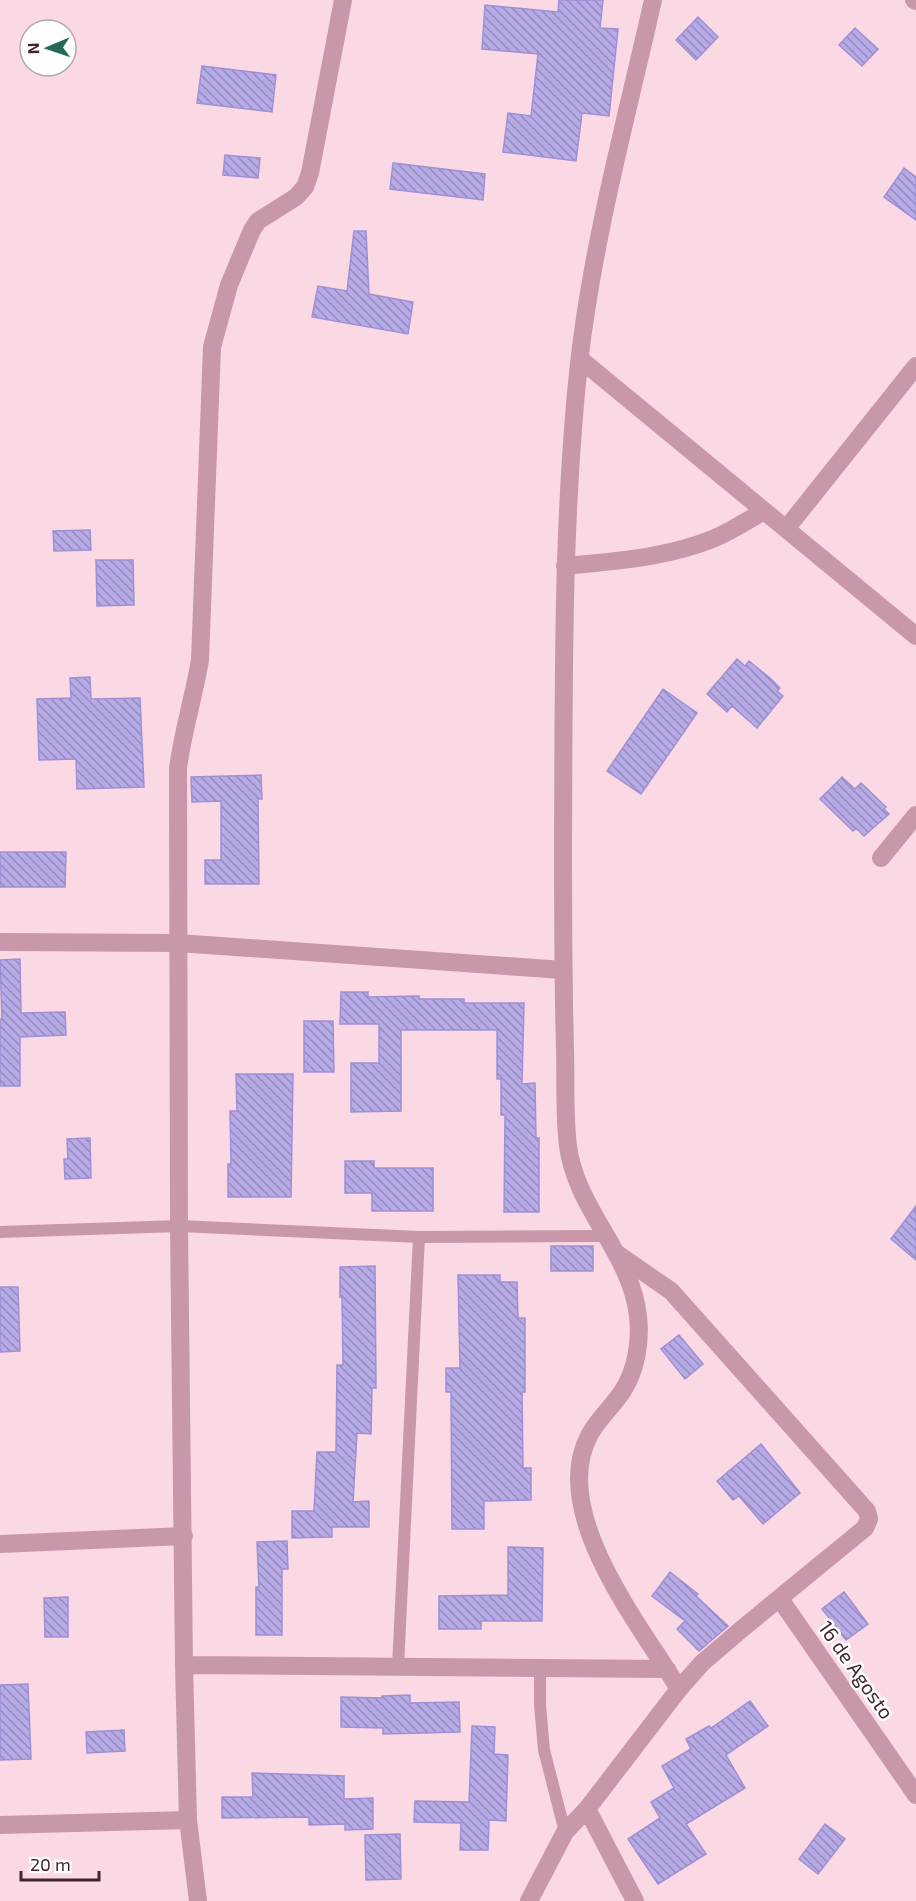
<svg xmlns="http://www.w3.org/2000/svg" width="916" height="1901" viewBox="0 0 916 1901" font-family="'Exo 2',sans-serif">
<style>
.building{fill:url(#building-back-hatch);stroke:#9f90d4;stroke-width:1.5}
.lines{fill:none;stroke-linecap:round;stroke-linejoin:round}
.lane{stroke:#c997aa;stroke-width:12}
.street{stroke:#c997aa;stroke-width:18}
.labels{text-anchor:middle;stroke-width:5;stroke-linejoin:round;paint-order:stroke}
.street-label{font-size:20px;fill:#432532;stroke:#fff}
</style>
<defs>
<pattern id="building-back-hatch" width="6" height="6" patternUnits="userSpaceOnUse" patternTransform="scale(1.5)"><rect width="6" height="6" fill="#b7abe7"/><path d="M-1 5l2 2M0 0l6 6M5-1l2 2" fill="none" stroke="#968bbc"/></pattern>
</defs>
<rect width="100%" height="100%" fill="#fad9e5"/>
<path class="building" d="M 559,0 L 603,0 L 600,28 L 618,29 L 609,116 L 582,113 L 576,161 L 503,152 L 508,113 L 531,116 L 538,54 L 482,49 L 485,5 L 558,12 Z
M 698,17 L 718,37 L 696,60 L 676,40 Z
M 855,28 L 878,49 L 862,66 L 839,45 Z
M 202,66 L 276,75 L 272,112 L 197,103 Z
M 225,155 L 260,158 L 258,178 L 223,175 Z
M 393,163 L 485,174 L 483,200 L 390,189 Z
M 904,168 L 916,177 L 916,220 L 884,197 Z
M 354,231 L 366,231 L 369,294 L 413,302 L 408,334 L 312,317 L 318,286 L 347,291 Z
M 90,530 L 91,550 L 54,551 L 53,531 Z
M 96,560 L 133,560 L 134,605 L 97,606 Z
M 737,659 L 745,666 L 749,661 L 770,678 L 780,688 L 777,691 L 783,696 L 757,728 L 732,706 L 727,712 L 707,694 Z
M 90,677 L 91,699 L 140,698 L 144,787 L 77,789 L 76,759 L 39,760 L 37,699 L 71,698 L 70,678 Z
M 663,689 L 697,713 L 641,794 L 607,771 Z
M 261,775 L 262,799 L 258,799 L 259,884 L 205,884 L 205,860 L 221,860 L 221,801 L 192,802 L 191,777 Z
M 842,777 L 855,789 L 861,783 L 886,807 L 884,809 L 889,814 L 864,836 L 856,828 L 853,831 L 820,799 Z
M 0,852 L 66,852 L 65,887 L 0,887 Z
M 20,959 L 21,1013 L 65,1012 L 66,1035 L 20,1037 L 20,1086 L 0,1086 L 0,1019 L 2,1019 L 0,960 Z
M 341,992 L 368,992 L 368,997 L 419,996 L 419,999 L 464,999 L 464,1003 L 524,1003 L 522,1084 L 535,1083 L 536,1138 L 539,1138 L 539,1212 L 504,1212 L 505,1115 L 501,1115 L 501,1079 L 497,1079 L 497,1030 L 401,1030 L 401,1111 L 351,1112 L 351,1063 L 379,1063 L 379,1024 L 340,1024 Z
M 304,1021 L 333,1021 L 334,1072 L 304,1072 Z
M 236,1074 L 293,1074 L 291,1197 L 228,1197 L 228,1164 L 231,1164 L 230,1111 L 237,1111 Z
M 90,1138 L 91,1178 L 65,1179 L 64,1159 L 68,1159 L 67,1139 Z
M 345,1161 L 374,1161 L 374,1168 L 433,1168 L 433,1211 L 372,1211 L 372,1193 L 345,1193 Z
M 916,1206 L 916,1260 L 891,1239 Z
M 551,1246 L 593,1246 L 593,1271 L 551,1271 Z
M 375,1266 L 376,1388 L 372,1388 L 371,1434 L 357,1433 L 353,1502 L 369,1501 L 369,1527 L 332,1527 L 332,1537 L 292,1538 L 292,1511 L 314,1511 L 317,1452 L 336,1452 L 337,1365 L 343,1365 L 342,1297 L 340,1297 L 340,1267 Z
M 458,1275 L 500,1275 L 500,1282 L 517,1282 L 518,1318 L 525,1318 L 525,1392 L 522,1392 L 523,1468 L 531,1468 L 531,1500 L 484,1501 L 484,1529 L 452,1529 L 451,1392 L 446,1392 L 446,1368 L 460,1368 Z
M 0,1287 L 18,1287 L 20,1351 L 0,1352 Z
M 679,1335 L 703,1364 L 685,1379 L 661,1349 Z
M 761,1444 L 800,1493 L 763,1524 L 739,1496 L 733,1500 L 717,1481 Z
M 287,1541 L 288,1569 L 282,1569 L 282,1635 L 256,1635 L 256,1587 L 259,1587 L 257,1542 Z
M 508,1547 L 543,1548 L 542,1621 L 481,1621 L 481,1629 L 439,1629 L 439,1596 L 508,1595 Z
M 670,1572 L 698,1594 L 696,1596 L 728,1626 L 699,1651 L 677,1629 L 685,1621 L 652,1596 Z
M 844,1592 L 868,1624 L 846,1640 L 822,1609 Z
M 68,1597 L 68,1637 L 45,1637 L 44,1598 Z
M 28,1684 L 31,1759 L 0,1760 L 0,1685 Z
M 410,1695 L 410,1703 L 459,1702 L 460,1732 L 383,1734 L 383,1728 L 341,1727 L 341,1697 L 382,1698 L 382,1696 Z
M 750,1701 L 768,1726 L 726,1755 L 745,1788 L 686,1824 L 706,1854 L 658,1884 L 628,1839 L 660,1818 L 651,1802 L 674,1788 L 662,1766 L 691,1749 L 686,1739 L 709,1726 L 711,1728 Z
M 472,1726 L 495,1727 L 494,1754 L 508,1755 L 506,1821 L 489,1820 L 488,1850 L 460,1850 L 461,1823 L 414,1822 L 415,1801 L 469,1802 Z
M 124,1730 L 125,1751 L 87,1753 L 86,1732 Z
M 252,1773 L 344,1776 L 344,1799 L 373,1798 L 373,1829 L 345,1830 L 345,1824 L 309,1825 L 309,1817 L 222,1818 L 222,1797 L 253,1797 Z
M 825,1824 L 845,1839 L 818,1874 L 799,1859 Z
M 400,1834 L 401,1879 L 366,1880 L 365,1835 Z"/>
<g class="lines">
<path class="lane" d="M 0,1232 L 179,1226 L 419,1237 L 606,1236
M 398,1666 L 419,1237
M 540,1668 L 540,1705 L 544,1750 L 565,1832"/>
<path class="street" d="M 653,0 C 626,120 593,240 579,363 C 562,521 564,679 563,838 C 563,909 563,979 565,1049 C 566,1081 564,1114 568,1146 C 576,1209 631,1253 638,1316 C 641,1342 636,1371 622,1392 C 612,1407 598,1419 590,1434 C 547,1511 641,1626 679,1689
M 914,0 L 916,1
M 580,359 L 916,636
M 786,529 L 916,366
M 565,566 C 615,561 667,558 715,538 C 732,531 748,520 764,511
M 881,858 L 916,815
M 0,942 L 178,943 L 563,970
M 0,1544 L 184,1536
M 780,1599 L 916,1795
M 184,1665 L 667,1669
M 587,1809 L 635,1901
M 0,1825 L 188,1820
M 198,1901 L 188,1820 L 184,1665 L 179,1226 L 178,768 C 183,731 194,696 200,660 L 212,347 L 229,285 L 252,230 L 258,221 L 296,197 L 305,187 L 310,173 L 343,0
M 529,1901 L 565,1832 L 587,1809 L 679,1689 L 702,1663 L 743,1628 L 865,1528 L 869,1519 L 867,1511 L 671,1291 L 616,1253"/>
</g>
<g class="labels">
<g class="street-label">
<text transform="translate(856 1670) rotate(55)" y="7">16 de Agosto</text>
</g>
</g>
<g transform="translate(48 48) rotate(268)"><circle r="28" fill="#ffffff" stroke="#b4a8ad" stroke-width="1.5"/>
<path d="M0-4.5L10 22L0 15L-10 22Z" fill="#276958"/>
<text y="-9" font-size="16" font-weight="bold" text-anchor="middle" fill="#432532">N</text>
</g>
<path d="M21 1871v9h78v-9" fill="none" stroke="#432532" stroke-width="3"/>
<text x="30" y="1871" font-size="18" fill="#432532" stroke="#ffffff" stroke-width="4.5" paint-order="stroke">20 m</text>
</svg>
